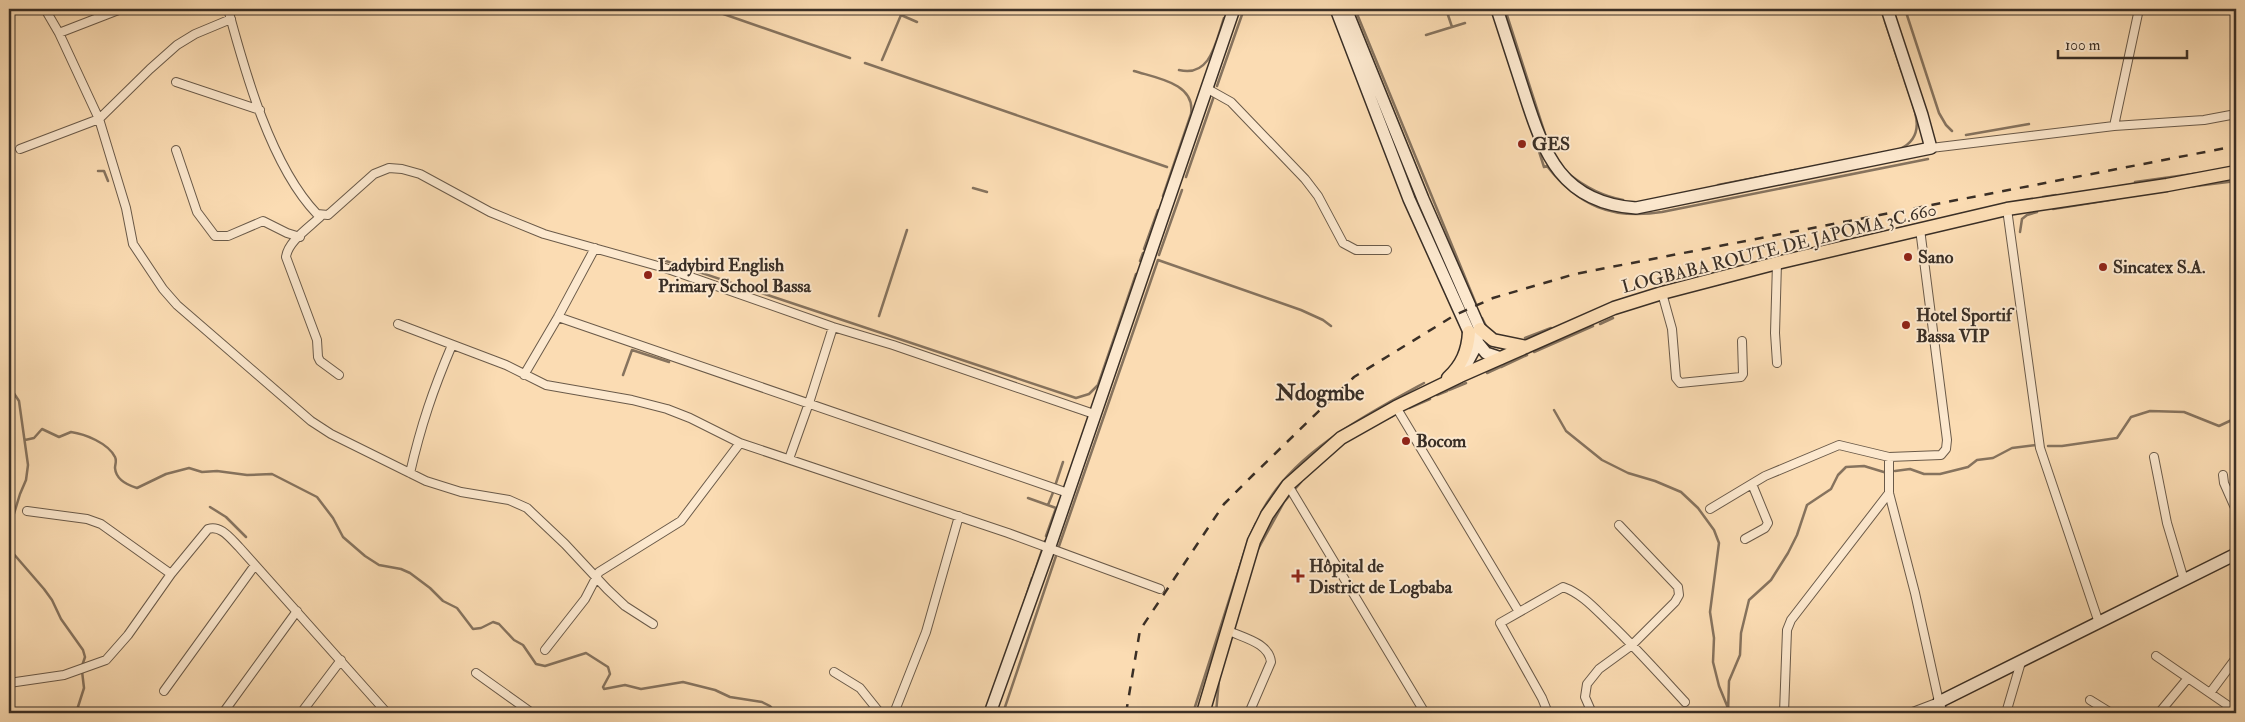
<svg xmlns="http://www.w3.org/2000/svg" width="2245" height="722" viewBox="0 0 2245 722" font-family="'IM FELL Double Pica',serif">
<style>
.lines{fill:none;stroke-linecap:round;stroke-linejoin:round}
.stream{stroke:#86735e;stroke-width:2.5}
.street-casing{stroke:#6a5a49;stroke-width:10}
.secondary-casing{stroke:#3a2f26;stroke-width:14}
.primary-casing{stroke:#3a2f26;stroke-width:15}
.street{stroke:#fce8ce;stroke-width:8}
.secondary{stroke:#fce8ce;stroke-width:11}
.primary{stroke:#fbdcb3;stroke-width:12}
.rail{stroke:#3a2f26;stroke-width:2.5;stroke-dasharray:9 9;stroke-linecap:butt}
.poi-dot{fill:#8f2418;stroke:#fce8ce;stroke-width:2}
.labels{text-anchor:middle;stroke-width:4;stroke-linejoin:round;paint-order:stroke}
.poi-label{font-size:18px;font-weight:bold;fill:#3a2f26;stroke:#fce8ce;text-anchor:start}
.street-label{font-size:18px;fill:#3a2f26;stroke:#fce8ce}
.district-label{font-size:22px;font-weight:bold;fill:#3a2f26;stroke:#fce8ce}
</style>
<rect width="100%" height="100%" fill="#fbdcb3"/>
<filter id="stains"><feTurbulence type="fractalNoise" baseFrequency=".004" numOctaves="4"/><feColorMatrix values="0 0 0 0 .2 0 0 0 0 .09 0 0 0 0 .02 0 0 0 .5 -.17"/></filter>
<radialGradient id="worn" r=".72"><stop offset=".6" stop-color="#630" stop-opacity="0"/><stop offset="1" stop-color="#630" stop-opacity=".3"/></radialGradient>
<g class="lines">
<path class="stream" d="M 709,9 L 850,58
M 1355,9 L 1476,304
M 1446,9 L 1452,27
M 1505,9 L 1545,134
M 1905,9 L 1939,113 L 1946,125 L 1952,131
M 1225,14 L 1227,9
M 1885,21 L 1902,72
M 1426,35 L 1465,23
M 882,60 L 901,15 L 917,22
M 865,63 L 1167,167
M 1179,70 C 1211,78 1216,41 1224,18
M 1134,71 C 1156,78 1196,83 1191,114 L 1163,196
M 1217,86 L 1244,9
M 1966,135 L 2029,124
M 1536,142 L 1544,167 L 1547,166 C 1578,206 1613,220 1662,212 L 1928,159
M 1900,149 C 1930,135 1912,104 1905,81
M 98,171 L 104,171 L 108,181
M 1569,174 C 1586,188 1602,196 1623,200
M 1186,177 L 1214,96
M 2135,182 L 2200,173
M 1718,185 L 1795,170
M 2188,187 L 2236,181
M 973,188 L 987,192
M 2043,197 L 2056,195
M 2053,209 L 2116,199
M 2020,232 L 2022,219 L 2027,215 L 2037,212
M 1144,249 L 1158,210
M 1159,255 L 1182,190
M 663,260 L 1076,398 L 1089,394 L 1098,385 L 1136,274
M 1140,261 L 1143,253
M 879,316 L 907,230
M 1482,318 L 1487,328
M 1600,324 L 1613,318
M 1525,338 L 1551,328
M 1534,352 L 1593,326
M 1501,367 L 1527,355
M 1487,373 L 1500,367
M 623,375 L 632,350 L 669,362
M 9,386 L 19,401 L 28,465 L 26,480 L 20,494 L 9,530
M 1449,390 L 1466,383
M 1437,395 L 1447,391
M 1409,408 L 1430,399
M 1554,410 L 1566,431 L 1602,460 L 1628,473 L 1655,481 L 1681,492 L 1698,508 L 1714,530 L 1719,543 L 1710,612 L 1714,638 L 1713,662 L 1719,686 L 1728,708
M 1387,419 L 1393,416
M 25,440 L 34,438 L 42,429 L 59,437 L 71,432 C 85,434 108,443 115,457 C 117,461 115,464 115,468 C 116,480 127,485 137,488 L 166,474 L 189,468 L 202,472 L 217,471 L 247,475 L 272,474 L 317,497 L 333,518 L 343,537 L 365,556 L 379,565 L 401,569 L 410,573 L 430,588 L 443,601 L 457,608 L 473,629 L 481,628 L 493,622 L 499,624 L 514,640 L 523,645 L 536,664 L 545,666 L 586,653 L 608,667 L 610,674 L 603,687 L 604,689 L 625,685 L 641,689 L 683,682 L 715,690 L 730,697 L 762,702 L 770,706 L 776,713
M 2048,446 L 2062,446 L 2117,438 L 2131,417 L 2150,411 L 2184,412 L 2219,426 L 2236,418
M 1895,471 L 1910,469 L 1924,474 L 1940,474 L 1968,467 L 1977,460 L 1993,458 L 2012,448 L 2037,445
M 1055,486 L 1063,462
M 1028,498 L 1056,508 L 1046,536
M 1048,505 L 1054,490
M 210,507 L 226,517 L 246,537
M 1261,513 C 1292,453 1367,414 1424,383
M 1250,536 L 1256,523
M 9,537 L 12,552 L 44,589 L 52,600 L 61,619 L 83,650 L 85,657 L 82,666
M 1058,549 L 1158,260 L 1301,310 L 1323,320 L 1331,326
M 1257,551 L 1284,502 L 1301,482
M 1033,577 L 1045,541
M 1024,603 L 1032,578
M 76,713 L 84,688 L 82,671
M 1003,713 L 1057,553
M 1193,713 L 1248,541
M 1216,713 L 1219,680
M 1728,713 L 1729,681 L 1740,655 L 1741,633 L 1749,600 L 1771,580 L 1788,553 L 1797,535 L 1807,505 L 1831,489 L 1838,475 L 1846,467 L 1864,466 L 1887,473"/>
<defs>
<path id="street" d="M 45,9 L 59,33 L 99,119 L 126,208 L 133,244 L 163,289 L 177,305 L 311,421 L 331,434 L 426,481 L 461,492 L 509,500 L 527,508 L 565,544 L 607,589 L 625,606 L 653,624
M 228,9 C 245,72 271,166 317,214 L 328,215 L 374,174 L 389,168 L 402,169 L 420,174 L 490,212 L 544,234 L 665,268 L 833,327 L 893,345 L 1094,414
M 59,33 L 121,9
M 176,82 L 260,110
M 1206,88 L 1231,102 L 1305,179 L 1318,196 L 1343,243 L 1356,250 L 1387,250
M 2114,126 L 2139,9
M 1931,148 L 2114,126 L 2204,120 L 2236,114
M 20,149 L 99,119 L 150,69 L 177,45 L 195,34 L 231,19
M 176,150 L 197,212 L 215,236 L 228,236 L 263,221 L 287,233 L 300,237
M 2007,209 L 2040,448 L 2099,623
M 321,216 C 310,227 288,241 286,257 L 317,340 L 318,357 L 320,361 L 339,375
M 1777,263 L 1775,333 L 1777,363
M 1662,293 L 1672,329 L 1676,378 L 1680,383 L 1741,377 L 1743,374 L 1742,341
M 558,317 L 1068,493
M 398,324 L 506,365 L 546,385 L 632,400 L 667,409 L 690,418 L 740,443
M 524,375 L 558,317 L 595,248
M 1396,407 L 1519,612
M 1889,457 L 1889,493 L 1915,593 L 1939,702 L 1910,713
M 2154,457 L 2167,523 L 2184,580
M 789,459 L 809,403 L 833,327
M 410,473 C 421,425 433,390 452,345
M 2223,475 L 2224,483 L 2236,510
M 1288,485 L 1425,713
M 1710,509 L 1765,476 L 1839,445 L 1889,457 L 1941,455 L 1946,449 L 1947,440 L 1920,229
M 27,511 L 87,519 L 101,524 L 171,574
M 1745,539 L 1765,528 L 1768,523 L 1752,484
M 1229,631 C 1244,638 1269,643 1271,662 L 1249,713
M 545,650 L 585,599 L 599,572 L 681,521 L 740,443 L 1008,533 L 1160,589
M 2156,656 L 2236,711
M 834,672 L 860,688 L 880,713
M 476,673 L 532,713
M 9,683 L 64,675 L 106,660 L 128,635 L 171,574 L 208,529 C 221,525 230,538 239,547 L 387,713
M 164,691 L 255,565
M 2210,693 L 2236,658
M 2090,700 L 2111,713
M 223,713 L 297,611
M 301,713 L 341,660
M 894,713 L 926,632 L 959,516
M 1548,713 L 1542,698 L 1500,623 L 1563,587 C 1583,594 1596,610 1611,624 C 1637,649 1661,676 1685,702
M 1592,713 L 1585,697 L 1587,684 L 1599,669 L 1632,645 L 1675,602 L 1679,595 L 1678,587 L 1619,525
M 1784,713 L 1787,630 L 1791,620 L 1889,493
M 2006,713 L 2021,662
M 2159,713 L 2188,678"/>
<path id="secondary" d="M 1336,9 L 1409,199 L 1469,332 L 1486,353 L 1501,358
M 1346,9 L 1423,199 L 1480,329 L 1474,350 L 1460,376
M 1497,9 C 1506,37 1515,65 1524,92 C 1544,155 1562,203 1636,208 L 1931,148 L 1922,115 L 1887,9
M 990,713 L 1049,549 L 1234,9
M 1940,713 L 1939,702 L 2236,554"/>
<path id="primary" d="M 1480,329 L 1493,340 L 1526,347
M 1448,378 C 1462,365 1468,351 1469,332
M 1203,713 L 1254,541 L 1267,515 L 1288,485 L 1341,438 L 1396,407 L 1460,376 L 1614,308 L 1662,293 L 1777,263 L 2007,209 L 2167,185 L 2236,172"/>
</defs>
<use href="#street" class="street-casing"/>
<use href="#secondary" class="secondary-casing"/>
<use href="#primary" class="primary-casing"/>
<use href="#street" class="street"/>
<use href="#secondary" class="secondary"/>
<use href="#primary" class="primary"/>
<path class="rail" d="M 1126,713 L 1140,630 L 1224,504 L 1254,474 L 1354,377 L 1455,315 L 1493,298 L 1575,274 L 2236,146"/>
</g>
<g class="poi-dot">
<circle cx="1522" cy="144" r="5"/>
<circle cx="1908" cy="257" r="5"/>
<circle cx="2103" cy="267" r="5"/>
<circle cx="648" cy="275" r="5"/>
<circle cx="1906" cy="325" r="5"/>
<circle cx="1406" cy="441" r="5"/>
<path d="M1295.5 568.5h5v5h5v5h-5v5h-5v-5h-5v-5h5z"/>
</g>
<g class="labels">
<g class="poi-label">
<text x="1532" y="150">GES</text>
<text x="1918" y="263">Sano</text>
<text x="658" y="271">Ladybird English<tspan x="658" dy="21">Primary School Bassa</tspan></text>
<text x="2113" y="273">Sincatex S.A.</text>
<text x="1916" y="321">Hotel Sportif<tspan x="1916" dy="21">Bassa VIP</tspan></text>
<text x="1416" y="447">Bocom</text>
<text x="1309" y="572">Hôpital de<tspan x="1309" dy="21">District de Logbaba</tspan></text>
</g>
<g class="street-label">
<text transform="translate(1779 248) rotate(-14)" y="6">LOGBABA ROUTE DE JAPOMA 3C.660</text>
</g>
<g class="district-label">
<text x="1320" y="400">Ndogmbe</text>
</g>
</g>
<rect width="2245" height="722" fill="none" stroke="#fbdcb3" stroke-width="30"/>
<rect x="10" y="10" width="2225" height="702" fill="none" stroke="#3a2f26" stroke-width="2.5"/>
<rect x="15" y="15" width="2215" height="692" fill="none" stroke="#3a2f26"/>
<path d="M2058 50v8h129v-8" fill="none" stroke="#3a2f26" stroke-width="2.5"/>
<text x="2065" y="50" font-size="15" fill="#3a2f26" stroke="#fce8ce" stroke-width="4" paint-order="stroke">100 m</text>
<rect width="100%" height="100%" filter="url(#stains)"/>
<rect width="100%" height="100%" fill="url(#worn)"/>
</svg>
